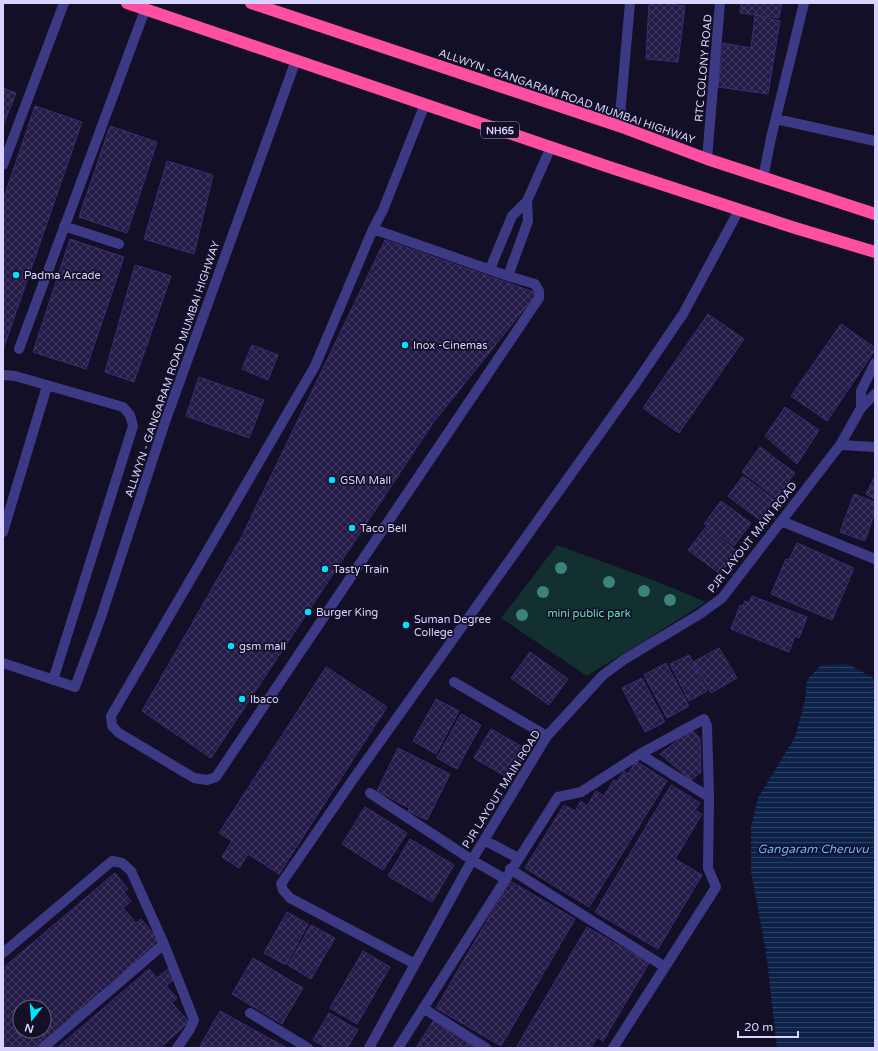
<svg xmlns="http://www.w3.org/2000/svg" width="878" height="1051" viewBox="0 0 878 1051" font-family="'Varela Round',sans-serif">
<style>
.green{fill:#12302f}
.water{fill:url(#water-rules)}
.building{fill:url(#building-cross-hatch);stroke:#3b2d73;fill-rule:evenodd}
.lines{fill:none;stroke-linecap:round;stroke-linejoin:round}
.minor{stroke:#3d3a85;stroke-width:10}
.highway{stroke:#ff4fa3;stroke-width:12}
.tree{fill:#3d827b}
.poi-dot{fill:#00e5ff;stroke:#130f26;stroke-width:1.5}
.labels{text-anchor:middle;stroke-width:3.5;stroke-linejoin:round;paint-order:stroke}
.shield{fill:#130f26;stroke:#9e99be;stroke-width:1}
.shield-label{font-size:10px;font-weight:bold;fill:#d9d4ff}
.street-label{font-size:11px;fill:#d9d4ff;stroke:#130f26}
.poi-label{font-size:11px;fill:#d9d4ff;stroke:#130f26;text-anchor:start}
.park-label{font-size:11px;fill:#5fe0c0;stroke:#130f26}
.water-label{font-size:12px;font-style:italic;fill:#62b6ff;stroke:#130f26}
</style>
<defs>
<pattern id="water-rules" width="6" height="5" patternUnits="userSpaceOnUse"><rect width="6" height="5" fill="#0c2248"/><path d="M0 2.5h6" fill="none" stroke="#2f4163"/></pattern>
<pattern id="building-cross-hatch" width="8" height="8" patternUnits="userSpaceOnUse"><rect width="8" height="8" fill="#241b47"/><path d="M0 0l8 8M0 8l8-8" fill="none" stroke="#433b63"/></pattern>
</defs>
<rect width="100%" height="100%" fill="#130f26"/>
<path class="green" d="M 557,545 L 658,582 L 706,602 L 649,638 L 587,676 L 501,618 Z"/>
<path class="water" d="M 848,664 L 875,679 L 875,1048 L 777,1048 L 766,952 L 751,871 L 751,827 L 758,798 L 795,737 L 805,701 L 807,680 L 821,665 Z"/>
<path class="building" d="M 649,3 L 661,3 L 685,6 L 678,62 L 646,59 Z
M 741,3 L 782,3 L 779,18 L 740,13 Z
M 755,15 L 780,21 L 768,94 L 718,87 L 723,43 L 751,48 Z
M 3,88 L 16,93 L 3,126 Z
M 35,106 L 82,122 L 3,350 L 3,200 Z
M 110,126 L 157,142 L 127,233 L 79,217 Z
M 167,161 L 213,175 L 194,254 L 144,239 Z
M 70,239 L 124,257 L 86,369 L 33,352 Z
M 385,240 L 537,293 L 433,423 L 211,758 L 142,711 L 241,538 Z
M 135,265 L 171,276 L 134,382 L 105,372 Z
M 708,314 L 744,339 L 679,433 L 643,408 Z
M 841,324 L 875,348 L 875,350 L 827,421 L 791,396 Z
M 252,345 L 278,355 L 268,380 L 242,369 Z
M 199,377 L 264,400 L 249,438 L 186,416 Z
M 785,407 L 819,430 L 797,464 L 765,436 Z
M 760,447 L 795,473 L 776,498 L 742,472 Z
M 743,476 L 775,500 L 760,520 L 728,496 Z
M 875,476 L 875,499 L 866,494 Z
M 854,494 L 875,502 L 875,512 L 865,541 L 840,532 Z
M 721,501 L 751,523 L 734,546 L 704,524 Z
M 706,527 L 737,551 L 720,574 L 688,550 Z
M 797,543 L 854,568 L 832,620 L 771,594 L 786,559 L 789,560 Z
M 752,596 L 807,617 L 799,638 L 795,636 L 789,652 L 731,629 L 740,605 L 743,606 L 745,601 L 749,603 Z
M 719,648 L 737,678 L 711,693 L 693,662 Z
M 530,652 L 568,679 L 549,705 L 511,678 Z
M 689,655 L 707,691 L 689,701 L 670,664 Z
M 666,663 L 689,706 L 667,718 L 644,675 Z
M 326,667 L 387,707 L 279,874 L 248,854 L 239,868 L 222,857 L 232,841 L 219,833 Z
M 642,678 L 665,722 L 645,732 L 622,688 Z
M 436,699 L 459,711 L 436,754 L 413,741 Z
M 461,714 L 481,725 L 457,769 L 437,758 Z
M 491,729 L 528,750 L 510,779 L 474,758 Z
M 691,730 L 700,738 L 701,772 L 691,780 L 660,754 Z
M 398,748 L 450,774 L 427,820 L 408,811 L 409,808 L 377,791 Z
M 636,761 L 667,781 L 589,907 L 525,868 L 564,805 L 575,811 L 581,801 L 587,806 L 596,791 L 604,796 L 614,780 L 617,782 L 624,771 L 628,774 Z
M 671,785 L 700,803 L 695,810 L 702,814 L 675,859 L 702,875 L 658,949 L 595,912 Z
M 365,807 L 407,833 L 383,870 L 342,844 Z
M 410,839 L 454,865 L 432,902 L 388,876 Z
M 115,873 L 128,889 L 124,892 L 131,901 L 123,908 L 136,923 L 141,919 L 161,942 L 35,1048 L 3,1048 L 3,968 ZM 20,1007 L 44,1007 L 44,1031 L 20,1031 Z
M 510,881 L 575,919 L 501,1046 L 436,1008 Z
M 287,912 L 308,924 L 286,965 L 264,953 Z
M 311,925 L 335,938 L 311,979 L 288,965 Z
M 587,927 L 649,963 L 603,1041 L 597,1037 L 591,1048 L 559,1048 L 556,1046 L 555,1048 L 516,1048 Z
M 363,951 L 390,967 L 357,1024 L 330,1008 Z
M 253,958 L 303,988 L 282,1024 L 232,994 Z
M 149,969 L 157,978 L 168,969 L 175,978 L 166,986 L 177,998 L 172,1003 L 189,1022 L 160,1048 L 57,1048 Z
M 220,1011 L 287,1048 L 199,1048 Z
M 329,1013 L 358,1030 L 347,1048 L 326,1048 L 313,1040 Z
M 433,1021 L 476,1048 L 416,1048 Z"/>
<g class="lines">
<path class="minor" d="M 425,104 L 383,210 L 373,229 L 315,366 L 111,716 L 112,726 L 119,733 L 194,778 L 207,780 L 216,777 L 539,298 L 539,291 L 535,284 L 508,276 L 528,221 L 527,201 L 551,147
M 776,119 L 875,141
M 619,126 L 630,3
M 707,159 L 720,3
M 3,165 L 64,3
M 763,178 L 771,138 L 804,3
M 64,226 L 119,244
M 373,229 L 508,276
M 490,269 L 512,216 L 527,201
M 19,349 L 145,10
M 3,375 L 15,376 L 123,407 L 130,415 L 133,426 L 53,680
M 861,408 L 861,391 L 875,363
M 840,445 L 875,447
M 781,521 L 875,559
M 3,532 L 47,386
M 3,663 L 75,687 L 101,617 L 165,422 L 296,60
M 454,682 L 547,736
M 640,754 L 709,797
M 370,793 L 472,860 L 505,879
M 484,840 L 518,858
M 510,869 L 665,967 L 613,1048
M 3,953 L 112,861 L 122,863 L 131,871 L 164,944 L 194,1020 L 190,1029 L 177,1048
M 415,964 L 290,898 L 283,890 L 281,884 L 354,778 L 636,383 L 683,314 L 739,210
M 423,1008 L 486,1048
M 250,1013 L 308,1048
M 43,1048 L 164,944
M 369,1048 L 472,860 L 547,736 L 603,675 L 625,659 L 700,614 L 722,598 L 840,445 L 861,408 L 875,394
M 398,1048 L 558,797 L 581,792 L 640,754 L 704,719 L 707,726 L 709,797 L 708,868 L 716,887 L 665,967"/>
<path class="highway" d="M 127,3 L 609,167 L 792,227 L 875,252
M 251,3 L 619,126 L 707,159 L 875,214"/>
</g>
<g class="tree">
<circle cx="561" cy="568" r="6"/>
<circle cx="609" cy="582" r="6"/>
<circle cx="644" cy="591" r="6"/>
<circle cx="543" cy="592" r="6"/>
<circle cx="670" cy="600" r="6"/>
<circle cx="522" cy="615" r="6"/>
</g>
<g class="poi-dot">
<circle cx="16" cy="275" r="4"/>
<circle cx="405" cy="345" r="4"/>
<circle cx="332" cy="480" r="4"/>
<circle cx="352" cy="528" r="4"/>
<circle cx="325" cy="569" r="4"/>
<circle cx="308" cy="612" r="4"/>
<circle cx="406" cy="625" r="4"/>
<circle cx="231" cy="646" r="4"/>
<circle cx="242" cy="699" r="4"/>
</g>
<g class="labels">
<rect class="shield" x="481" y="122" width="38" height="16" rx="3"/>
<g class="shield-label">
<text x="500" y="134">NH65</text>
</g>
<g class="street-label">
<text transform="translate(703 68) rotate(-85)" y="4">RTC COLONY ROAD</text>
<text transform="translate(567 96) rotate(19)" y="4">ALLWYN - GANGARAM ROAD MUMBAI HIGHWAY</text>
<text transform="translate(172 369) rotate(-71)" y="4">ALLWYN - GANGARAM ROAD MUMBAI HIGHWAY</text>
<text transform="translate(752 537) rotate(-52)" y="4">PJR LAYOUT MAIN ROAD</text>
<text transform="translate(501 789) rotate(-58)" y="4">PJR LAYOUT MAIN ROAD</text>
</g>
<g class="poi-label">
<text x="24" y="279">Padma Arcade</text>
<text x="413" y="349">Inox -Cinemas</text>
<text x="340" y="484">GSM Mall</text>
<text x="360" y="532">Taco Bell</text>
<text x="333" y="573">Tasty Train</text>
<text x="316" y="616">Burger King</text>
<text x="414" y="623">Suman Degree<tspan x="414" dy="13">College</tspan></text>
<text x="239" y="650">gsm mall</text>
<text x="250" y="703">Ibaco</text>
</g>
<g class="park-label">
<text x="589" y="617">mini public park</text>
</g>
<g class="water-label">
<text x="813" y="853">Gangaram Cheruvu</text>
</g>
</g>
<rect width="878" height="1051" fill="none" stroke="#d9d4ff" stroke-width="8"/>
<g transform="translate(32 1019) rotate(197)"><circle r="19" fill="#130f26" stroke="#625e7d"/>
<path d="M0-3L7 15L0 10L-7 15Z" fill="#00e5ff"/>
<text y="-6" font-size="11" font-weight="bold" text-anchor="middle" fill="#d9d4ff">N</text>
</g>
<path d="M738 1031v6h60v-6" fill="none" stroke="#d9d4ff" stroke-width="2"/>
<text x="744" y="1031" font-size="12" fill="#d9d4ff" stroke="#130f26" stroke-width="3" paint-order="stroke">20 m</text>
</svg>
